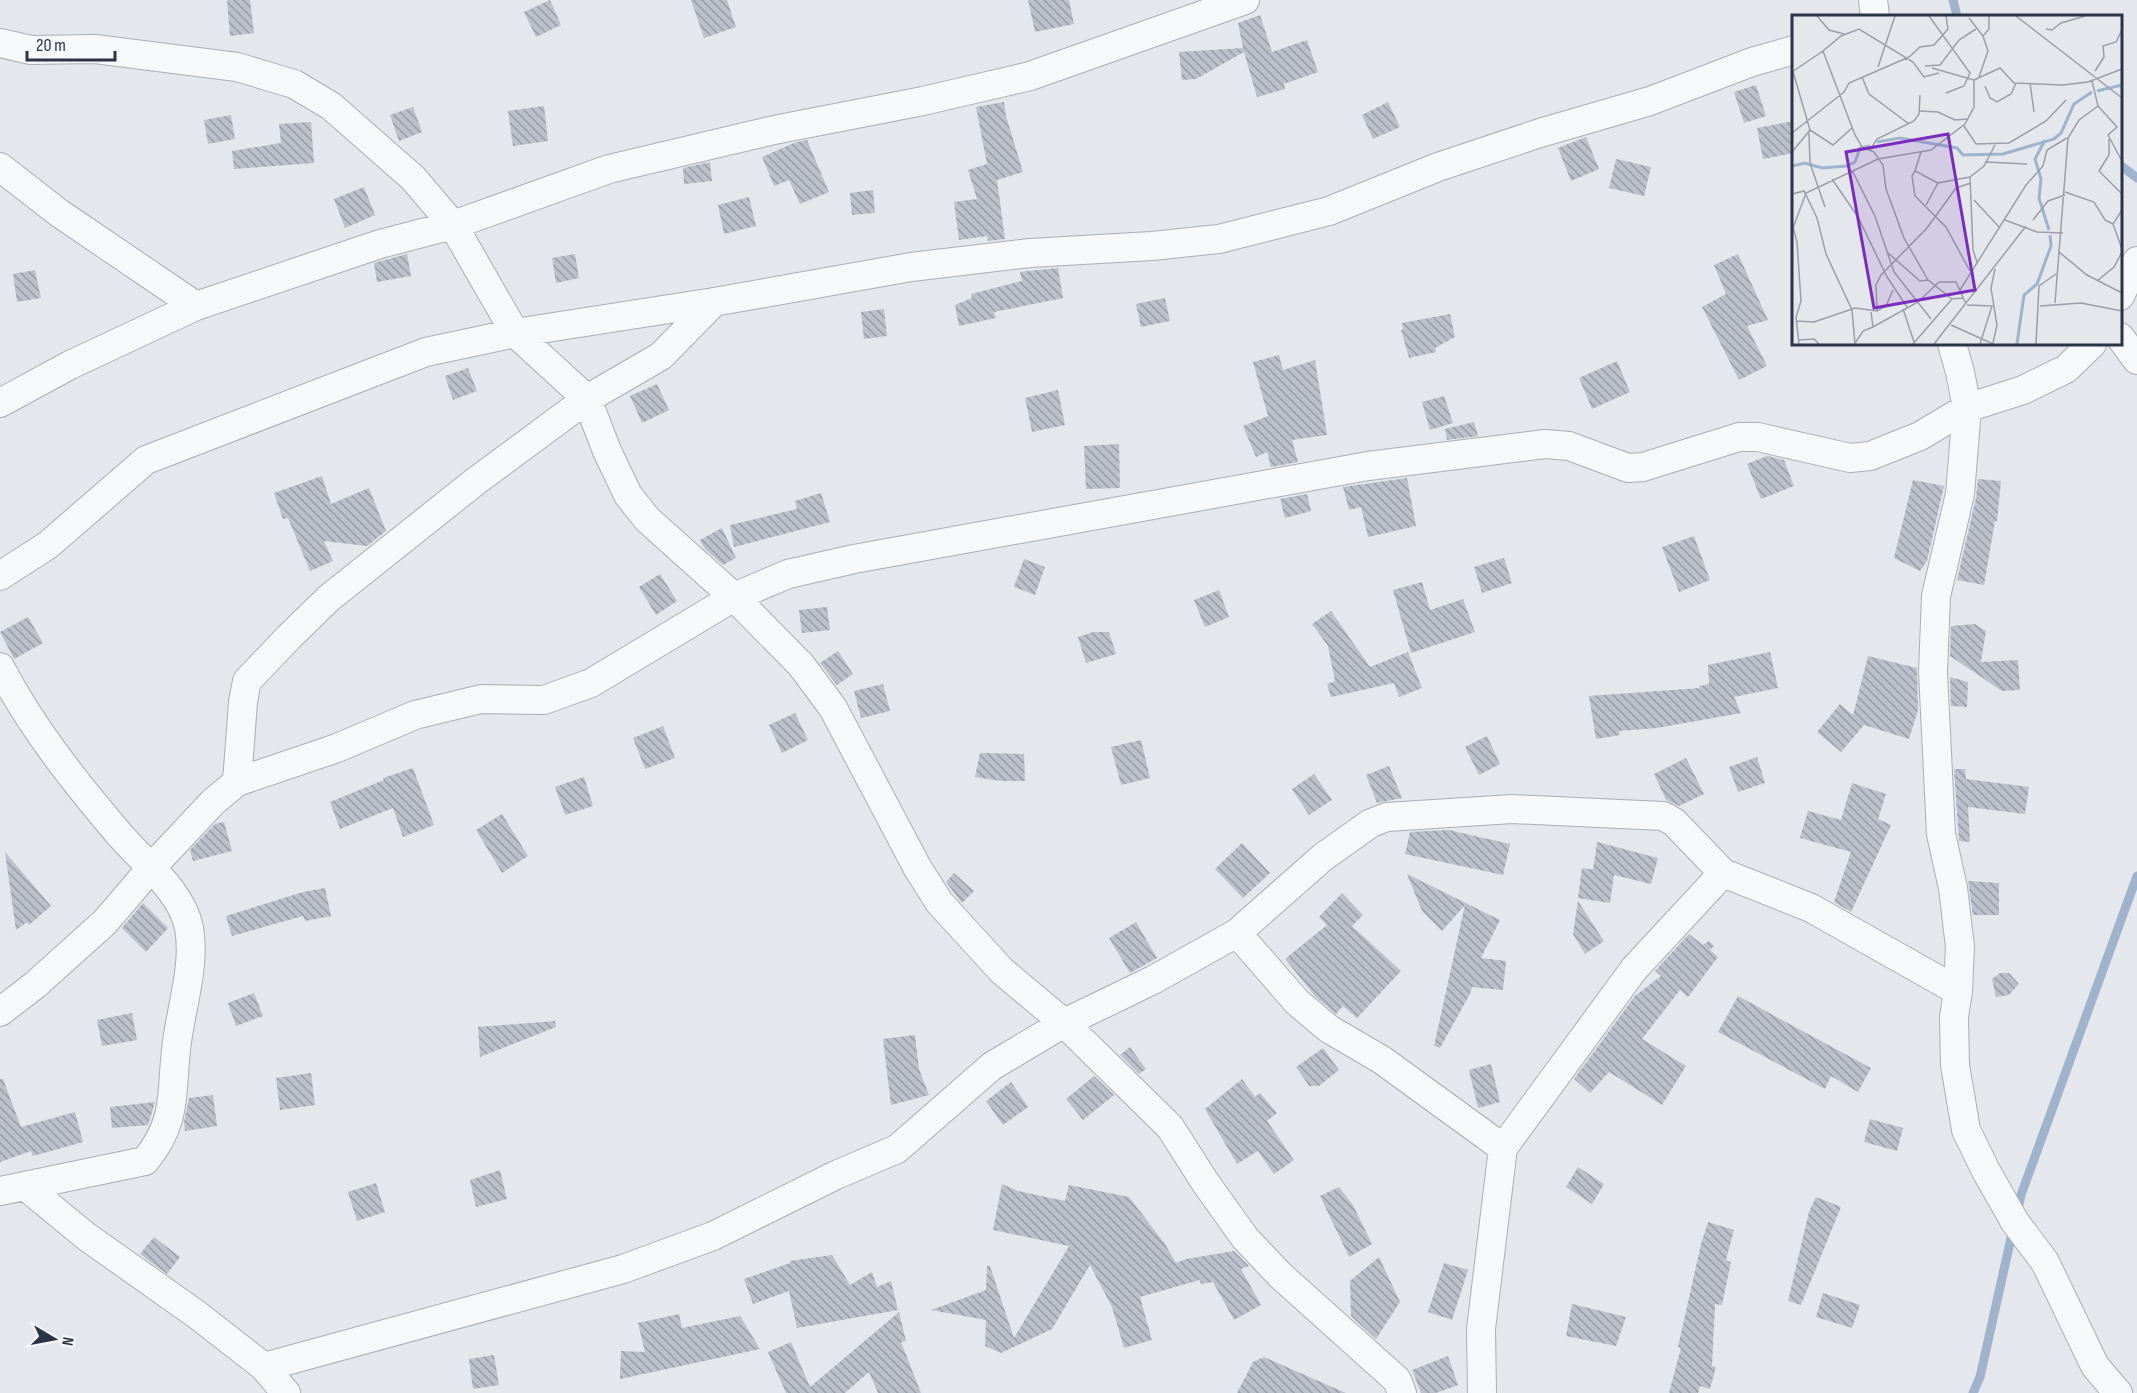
<svg xmlns="http://www.w3.org/2000/svg" width="2137" height="1393" viewBox="0 0 2137 1393" font-family="'Sofia Sans Condensed',sans-serif">
<style>
.lines{fill:none;stroke-linecap:round;stroke-linejoin:round}
.stream{stroke:#9fb4cc;stroke-width:9}
.building{fill:url(#building-back-hatch)}
.street-casing{stroke:#a9aeb7;stroke-width:30}
.street{stroke:#f7f8fa;stroke-width:28}
.inset-river{fill:none;stroke:#9fb4cc;stroke-width:3}
.inset-road{fill:none;stroke:#9a9fa9;stroke-width:1.5}
.view{fill:#7b2cbf;fill-opacity:0.15;stroke:#7b2cbf;stroke-width:3}
.inset-edge{fill:none;stroke:#2b3445;stroke-width:3}
</style>
<defs>
<pattern id="building-back-hatch" width="6" height="6" patternUnits="userSpaceOnUse" patternTransform="scale(1.5)"><rect width="6" height="6" fill="#bbc0ca"/><path d="M-1 5l2 2M0 0l6 6M5-1l2 2" fill="none" stroke="#989da6"/></pattern>
</defs>
<rect width="100%" height="100%" fill="#e4e7ec"/>
<g class="lines">
<path class="stream" d="M 1953,0 L 1957,16
M 2120,165 L 2137,178
M 2017,1213 L 2021,1195 L 2137,876
M 1973,1393 L 1980,1377 L 2013,1229"/>
</g>
<path class="building" d="M 227,0 L 250,0 L 254,33 L 230,36 Z
M 550,0 L 561,25 L 536,37 L 524,12 Z
M 691,0 L 727,0 L 736,27 L 704,38 Z
M 1028,0 L 1069,0 L 1074,24 L 1035,32 Z
M 1260,15 L 1272,52 L 1307,40 L 1318,72 L 1284,84 L 1285,89 L 1257,97 L 1244,52 L 1196,79 L 1182,80 L 1179,52 L 1243,48 L 1238,23 Z
M 1756,85 L 1766,116 L 1744,123 L 1734,92 Z
M 1004,102 L 1006,116 L 1023,172 L 997,180 L 1005,239 L 988,241 L 987,236 L 959,240 L 954,202 L 977,199 L 968,170 L 987,164 L 976,107 Z
M 1388,102 L 1400,127 L 1373,139 L 1362,115 Z
M 544,106 L 548,141 L 513,146 L 508,111 Z
M 413,107 L 422,132 L 399,141 L 390,115 Z
M 231,115 L 235,139 L 208,144 L 204,120 Z
M 1794,121 L 1794,153 L 1763,159 L 1757,128 Z
M 311,122 L 314,163 L 234,169 L 232,151 L 281,143 L 279,124 Z
M 1586,137 L 1599,169 L 1571,181 L 1558,148 Z
M 807,140 L 829,192 L 800,204 L 789,180 L 774,186 L 762,157 L 794,143 Z
M 1616,159 L 1651,167 L 1644,196 L 1609,188 Z
M 710,162 L 712,181 L 684,184 L 683,168 Z
M 364,187 L 375,215 L 345,228 L 334,199 Z
M 873,190 L 875,213 L 852,215 L 850,193 Z
M 749,197 L 756,226 L 724,234 L 718,205 Z
M 407,254 L 411,276 L 377,282 L 374,263 Z
M 575,254 L 579,278 L 556,283 L 552,258 Z
M 1738,254 L 1768,320 L 1747,326 L 1767,366 L 1739,380 L 1702,307 L 1726,294 L 1714,265 Z
M 1058,268 L 1063,298 L 994,312 L 996,318 L 959,326 L 955,305 L 972,298 L 971,294 L 1022,281 L 1020,272 Z
M 35,270 L 41,298 L 17,302 L 13,274 Z
M 1165,298 L 1170,321 L 1141,327 L 1136,304 Z
M 884,309 L 887,336 L 864,339 L 861,312 Z
M 1450,314 L 1455,337 L 1435,348 L 1436,352 L 1409,358 L 1401,330 L 1403,329 L 1402,323 Z
M 1279,355 L 1283,370 L 1315,360 L 1327,435 L 1292,440 L 1298,462 L 1271,467 L 1267,452 L 1256,457 L 1243,426 L 1268,416 L 1253,362 Z
M 1617,361 L 1630,392 L 1592,409 L 1579,378 Z
M 468,368 L 477,391 L 453,400 L 445,376 Z
M 657,384 L 669,410 L 642,423 L 630,396 Z
M 1058,390 L 1065,425 L 1032,432 L 1025,398 Z
M 1444,396 L 1453,423 L 1430,430 L 1422,402 Z
M 1474,422 L 1478,436 L 1447,440 L 1445,429 Z
M 1119,444 L 1120,488 L 1086,489 L 1084,446 Z
M 1767,456 L 1784,460 L 1794,486 L 1761,499 L 1747,464 Z
M 322,476 L 331,504 L 369,488 L 386,531 L 367,546 L 324,541 L 333,561 L 310,571 L 288,518 L 283,519 L 274,493 Z
M 1407,478 L 1416,526 L 1368,537 L 1361,507 L 1349,510 L 1343,487 Z
M 1978,479 L 2001,481 L 1997,521 L 1995,521 L 1984,585 L 1957,580 L 1976,498 Z
M 1913,480 L 1944,486 L 1927,561 L 1920,571 L 1894,558 Z
M 821,493 L 830,522 L 734,547 L 730,525 L 797,509 L 795,501 Z
M 1307,494 L 1311,511 L 1285,518 L 1280,499 Z
M 722,528 L 736,558 L 723,565 L 705,549 L 700,540 Z
M 1694,536 L 1710,580 L 1679,592 L 1662,547 Z
M 1504,558 L 1512,583 L 1482,593 L 1474,567 Z
M 1024,559 L 1045,567 L 1035,595 L 1014,587 Z
M 660,574 L 677,601 L 656,615 L 639,587 Z
M 1422,582 L 1430,610 L 1463,599 L 1475,632 L 1411,653 L 1393,590 Z
M 1219,590 L 1229,617 L 1205,627 L 1194,600 Z
M 827,607 L 830,630 L 802,633 L 799,610 Z
M 1331,611 L 1370,667 L 1408,652 L 1422,688 L 1399,697 L 1394,683 L 1331,697 L 1327,684 L 1335,681 L 1328,646 L 1312,624 Z
M 28,617 L 43,643 L 14,659 L 0,632 Z
M 1975,624 L 1986,631 L 1981,662 L 2018,660 L 2020,690 L 2002,691 L 1950,656 L 1951,626 Z
M 1093,632 L 1109,632 L 1116,654 L 1086,663 L 1078,637 Z
M 838,651 L 853,674 L 837,685 L 820,663 Z
M 1770,652 L 1778,688 L 1734,697 L 1741,713 L 1657,728 L 1619,731 L 1620,735 L 1596,739 L 1589,696 L 1700,688 L 1699,686 L 1709,684 L 1708,665 Z
M 1868,656 L 1917,668 L 1918,710 L 1909,739 L 1864,725 L 1841,752 L 1817,732 L 1840,704 L 1853,715 Z
M 1950,677 L 1968,682 L 1967,707 L 1951,706 Z
M 883,684 L 890,711 L 861,718 L 854,691 Z
M 795,713 L 808,740 L 782,753 L 769,725 Z
M 663,726 L 675,758 L 645,769 L 633,738 Z
M 1487,736 L 1500,764 L 1479,775 L 1465,747 Z
M 1141,740 L 1150,778 L 1121,785 L 1111,747 Z
M 980,753 L 1024,754 L 1025,781 L 1001,781 L 975,777 Z
M 1757,757 L 1765,783 L 1738,792 L 1729,767 Z
M 1686,758 L 1704,794 L 1679,806 L 1666,800 L 1654,774 Z
M 1389,766 L 1402,798 L 1377,803 L 1366,775 Z
M 413,768 L 434,825 L 403,837 L 393,808 L 340,829 L 330,802 L 384,780 L 383,778 Z
M 1954,769 L 1965,769 L 1966,779 L 2029,787 L 2025,814 L 1968,807 L 1970,842 L 1959,841 Z
M 1314,774 L 1332,800 L 1309,815 L 1292,789 Z
M 584,777 L 593,806 L 565,815 L 555,787 Z
M 1852,783 L 1886,794 L 1878,819 L 1891,825 L 1851,912 L 1834,902 L 1851,852 L 1800,838 L 1808,811 L 1841,820 Z
M 502,814 L 528,856 L 502,873 L 476,830 Z
M 224,822 L 232,851 L 193,861 L 190,850 L 215,824 Z
M 1449,830 L 1510,844 L 1503,875 L 1405,854 L 1410,832 Z
M 1597,842 L 1658,858 L 1651,884 L 1614,875 L 1610,903 L 1578,898 L 1582,868 L 1596,870 L 1593,870 Z
M 1242,843 L 1270,873 L 1243,898 L 1215,869 Z
M 5,852 L 51,906 L 29,925 L 27,922 L 16,930 Z
M 954,873 L 974,891 L 962,903 L 946,882 Z
M 1407,874 L 1500,920 L 1481,958 L 1506,961 L 1503,990 L 1472,987 L 1470,994 L 1440,1048 L 1434,1046 L 1465,905 L 1442,931 L 1422,911 Z
M 1968,881 L 1999,883 L 1999,915 L 1973,915 Z
M 325,888 L 331,916 L 305,921 L 303,916 L 232,936 L 226,916 L 303,892 Z
M 1342,893 L 1363,915 L 1352,926 L 1401,971 L 1357,1018 L 1343,1006 L 1336,1014 L 1315,996 L 1285,959 L 1327,925 L 1319,917 Z
M 1578,901 L 1604,941 L 1585,954 L 1573,934 Z
M 143,903 L 168,928 L 146,952 L 122,928 Z
M 1136,922 L 1157,958 L 1130,973 L 1109,938 Z
M 1689,934 L 1703,945 L 1709,941 L 1714,946 L 1710,950 L 1718,957 L 1688,997 L 1680,990 L 1642,1039 L 1686,1066 L 1662,1105 L 1609,1072 L 1590,1093 L 1574,1079 L 1635,996 L 1661,976 L 1655,971 Z
M 2000,973 L 2009,973 L 2019,984 L 2009,995 L 1996,997 L 1992,979 Z
M 254,993 L 263,1016 L 236,1026 L 228,1003 Z
M 1738,996 L 1871,1068 L 1858,1092 L 1831,1076 L 1825,1089 L 1718,1032 Z
M 132,1013 L 137,1040 L 102,1046 L 97,1020 Z
M 555,1021 L 556,1027 L 480,1057 L 478,1027 Z
M 915,1035 L 919,1069 L 929,1095 L 891,1105 L 883,1039 Z
M 1130,1047 L 1146,1069 L 1139,1074 L 1120,1055 Z
M 1323,1048 L 1339,1070 L 1319,1086 L 1309,1086 L 1296,1067 Z
M 1491,1064 L 1500,1102 L 1478,1108 L 1469,1070 Z
M 311,1073 L 315,1105 L 280,1110 L 276,1078 Z
M 1094,1076 L 1114,1095 L 1083,1120 L 1066,1099 Z
M 0,1079 L 3,1079 L 21,1127 L 75,1112 L 83,1142 L 33,1156 L 31,1151 L 0,1162 Z
M 1242,1079 L 1255,1097 L 1260,1093 L 1277,1113 L 1267,1121 L 1294,1160 L 1274,1174 L 1258,1151 L 1237,1164 L 1205,1109 Z
M 1011,1082 L 1028,1107 L 1003,1125 L 986,1101 Z
M 213,1095 L 217,1126 L 185,1131 L 184,1122 L 189,1098 Z
M 155,1102 L 148,1125 L 112,1128 L 110,1107 Z
M 1870,1119 L 1903,1128 L 1897,1151 L 1864,1142 Z
M 1578,1167 L 1604,1184 L 1592,1204 L 1566,1187 Z
M 500,1170 L 507,1199 L 476,1207 L 470,1180 Z
M 376,1183 L 385,1212 L 357,1221 L 348,1192 Z
M 1002,1184 L 1018,1191 L 1065,1201 L 1069,1185 L 1129,1197 L 1165,1244 L 1176,1263 L 1186,1259 L 1234,1251 L 1249,1266 L 1241,1269 L 1261,1305 L 1234,1320 L 1213,1282 L 1201,1284 L 1200,1280 L 1140,1297 L 1152,1340 L 1124,1348 L 1112,1307 L 1090,1265 L 1052,1329 L 1001,1353 L 985,1346 L 986,1320 L 931,1310 L 986,1290 L 987,1266 L 990,1266 L 1014,1338 L 1069,1246 L 993,1230 Z
M 1339,1187 L 1353,1205 L 1372,1244 L 1349,1257 L 1320,1196 Z
M 1816,1197 L 1841,1207 L 1801,1305 L 1788,1301 L 1809,1212 Z
M 1708,1222 L 1734,1230 L 1726,1260 L 1731,1262 L 1722,1305 L 1715,1304 L 1712,1366 L 1716,1367 L 1710,1389 L 1700,1386 L 1698,1393 L 1669,1393 L 1681,1348 L 1678,1347 L 1701,1244 Z
M 154,1237 L 180,1257 L 167,1274 L 140,1254 Z
M 832,1255 L 850,1285 L 872,1272 L 877,1287 L 891,1281 L 898,1310 L 797,1328 L 789,1291 L 753,1304 L 744,1279 L 790,1263 L 790,1261 Z
M 1379,1257 L 1400,1302 L 1376,1339 L 1351,1316 L 1350,1281 Z
M 1444,1263 L 1468,1270 L 1452,1320 L 1428,1312 Z
M 1823,1293 L 1860,1305 L 1852,1328 L 1816,1317 Z
M 1572,1304 L 1626,1317 L 1616,1346 L 1566,1336 Z
M 899,1312 L 906,1341 L 901,1342 L 921,1393 L 878,1393 L 869,1372 L 845,1393 L 786,1393 L 768,1352 L 791,1342 L 810,1387 Z
M 679,1314 L 682,1328 L 740,1316 L 760,1349 L 620,1379 L 621,1351 L 645,1352 L 638,1323 Z
M 494,1355 L 499,1385 L 473,1389 L 469,1359 Z
M 1448,1356 L 1458,1385 L 1436,1393 L 1421,1393 L 1412,1370 Z
M 1264,1357 L 1346,1393 L 1237,1393 L 1253,1362 Z"/>
<g class="lines">
<defs>
<path id="street" d="M 1873,0 L 1875,16
M 0,43 L 31,50 L 95,49 L 237,67 L 294,84 L 331,106 L 413,178 L 453,225 L 515,333 L 587,399 L 607,451 L 628,495 L 647,519 L 734,597 L 801,665 L 833,708 L 917,867 L 939,902 L 1002,971 L 1064,1023 L 1170,1127 L 1205,1182 L 1245,1238 L 1280,1275 L 1397,1380 L 1402,1393
M 0,167 L 59,213 L 196,306
M 2120,296 L 2137,261
M 2120,337 L 2137,360
M 1952,344 L 1960,372 L 1967,408 L 1960,494 L 1936,596 L 1933,672 L 1941,834 L 1953,888 L 1960,947 L 1958,991 L 1954,1017 L 1955,1065 L 1966,1130 L 1986,1171 L 2015,1222 L 2045,1262 L 2095,1366 L 2118,1393
M 0,403 L 70,365 L 196,306 L 380,244 L 453,225 L 609,169 L 774,130 L 923,101 L 1030,76 L 1245,0
M 0,576 L 48,545 L 146,460 L 426,352 L 515,333 L 714,302 L 911,267 L 1030,253 L 1152,246 L 1219,239 L 1329,211 L 1438,167 L 1540,133 L 1650,101 L 1752,62 L 1794,50
M 0,667 C 31,727 75,782 119,834 C 142,861 182,891 189,928 C 196,967 180,1010 176,1050 C 171,1096 177,1122 145,1161 L 0,1191
M 237,782 L 337,748 L 415,715 L 481,699 L 544,700 L 591,683 L 734,597 L 788,574 L 854,559 L 1368,466 L 1545,444 L 1569,446 L 1628,468 L 1643,467 L 1739,437 L 1758,437 L 1850,458 L 1870,456 L 1920,436 L 1967,408 L 2023,390 L 2066,369 L 2092,344
M 1237,933 L 1297,1002 L 1329,1029 L 1382,1060 L 1503,1148 L 1481,1329 L 1482,1393
M 0,1012 L 35,985 L 105,922 L 152,867 L 213,802 L 237,782 L 243,702 L 247,681 L 289,637 L 329,598 L 476,481 L 587,399 L 661,356 L 714,302
M 1503,1148 L 1634,969 L 1723,873 L 1811,908 L 1958,991
M 25,1186 L 87,1237 L 196,1314 L 264,1367 L 286,1393
M 264,1367 L 623,1269 L 713,1236 L 836,1175 L 897,1149 L 992,1066 L 1064,1023 L 1153,980 L 1237,933 L 1323,857 L 1371,823 L 1387,817 L 1512,809 L 1663,816 L 1674,822 L 1723,873"/>
</defs>
<use href="#street" class="street-casing"/>
<use href="#street" class="street"/>
</g>
<g transform="translate(1792 15)">
<rect width="330" height="330" fill="#e4e7ec"/>
<path class="inset-river" d="M 305,76 L 330,70M 253,125 L 243,144 L 249,164 L 247,183 L 257,215M 85,127 L 108,123 L 165,133 L 171,140 L 211,139 L 262,124 L 269,118 L 282,89 L 300,77M 0,151 L 13,148 L 30,153 L 54,151 L 63,147 L 68,133 L 78,131M 225,329 L 232,280 L 245,269 L 259,231 L 258,220"/>
<path class="inset-road" d="M 25,1 L 37,15 L 52,19M 137,1 L 178,58 L 172,71 L 154,78M 224,1 L 330,83M 177,3 L 191,21 L 196,36 L 187,62M 254,14 L 260,15 L 269,8 L 293,1M 191,21 L 197,14 L 197,1M 133,51 L 148,50 L 167,25 L 184,14M 86,52 L 103,1M 0,53 L 18,115 L 0,137M 303,56 L 312,42 L 311,31 L 324,27 L 330,15M 0,57 L 31,36M 70,62 L 77,79 L 117,109M 182,65 L 208,53 L 222,68 L 271,70 L 296,67 L 330,54M 300,66 L 306,91 L 325,112 L 316,120 L 330,146M 238,68 L 242,97M 193,71 L 198,83 L 205,87 L 219,79 L 224,68M 128,96 L 146,97 L 163,105 L 176,104M 172,111 L 184,129 L 217,128 L 254,106 L 274,85M 18,115 L 41,130 L 60,113M 0,118 L 52,77 L 57,68 L 117,42 L 128,32 L 142,30 L 156,14 L 154,1M 17,118 L 18,148 L 33,192M 317,124 L 317,140 L 307,156 L 330,179M 78,135 L 85,124 L 122,106 L 127,99 L 128,80M 129,137 L 123,156 L 146,168M 193,147 L 235,149M 60,155 L 83,201 L 102,257 L 139,304M 123,156 L 120,161 L 123,181 L 154,212 L 178,256M 40,164 L 66,202 L 95,262 L 115,292M 273,177 L 302,187 L 313,205 L 321,209M 0,179 L 12,176 L 25,203 L 34,239 L 60,295 L 63,329M 182,185 L 208,213M 134,190 L 146,168 L 178,162M 330,195 L 321,209 L 330,234M 213,205 L 245,217 L 271,218M 241,205 L 256,186 L 273,180M 1,212 L 5,227 L 9,286 L 4,302 L 7,329M 1,213 L 14,178 L 86,144 L 139,135 L 173,109 L 182,92 L 182,65 L 140,53M 95,237 L 128,266 L 136,265 L 160,284 L 171,283M 267,237 L 295,260 L 330,278M 185,247 L 181,235 L 178,162 L 192,151 L 203,130M 136,265 L 112,223 L 94,174 L 91,150 L 82,137 L 70,132 L 63,120 L 31,36 L 49,21 L 67,14 L 121,47 L 132,62 L 147,58M 305,266 L 322,252 L 330,237M 168,275 L 234,170 L 251,151 L 255,135 L 275,123M 263,288 L 276,123 L 287,105 L 306,91M 175,290 L 200,291 L 188,329M 248,291 L 289,288 L 330,296M 111,294 L 122,327M 85,296 L 84,270 L 89,260 L 135,213 L 164,173 L 179,168M 4,306 L 22,307 L 63,293 L 85,296 L 94,291 L 101,275M 159,310 L 201,329M 81,312 L 126,287 L 147,267 L 164,267 L 174,289M 6,325 L 22,324 L 27,329M 63,328 L 71,316 L 81,312 L 79,297M 201,328 L 205,310 L 199,273 L 203,254M 121,329 L 160,284M 142,329 L 234,211M 244,329 L 247,271 L 264,259"/>
<path class="view" d="M 156,119 L 183,275 L 82,293 L 54,137 Z"/>
<rect width="330" height="330" class="inset-edge"/>
</g>
<g transform="translate(54 1339) rotate(100)" stroke="#f4f6f9" stroke-width="4.5" paint-order="stroke">
<path d="M0-4.5L10 22L0 15L-10 22Z" fill="#2b3445"/>
<text y="-9" font-size="16" font-weight="bold" text-anchor="middle" fill="#2b3445">N</text>
</g>
<path d="M27 51v9h88v-9" fill="none" stroke="#2b3445" stroke-width="3"/>
<text x="36" y="51" font-size="18" fill="#2b3445" stroke="#f4f6f9" stroke-width="4.5" paint-order="stroke">20 m</text>
</svg>
